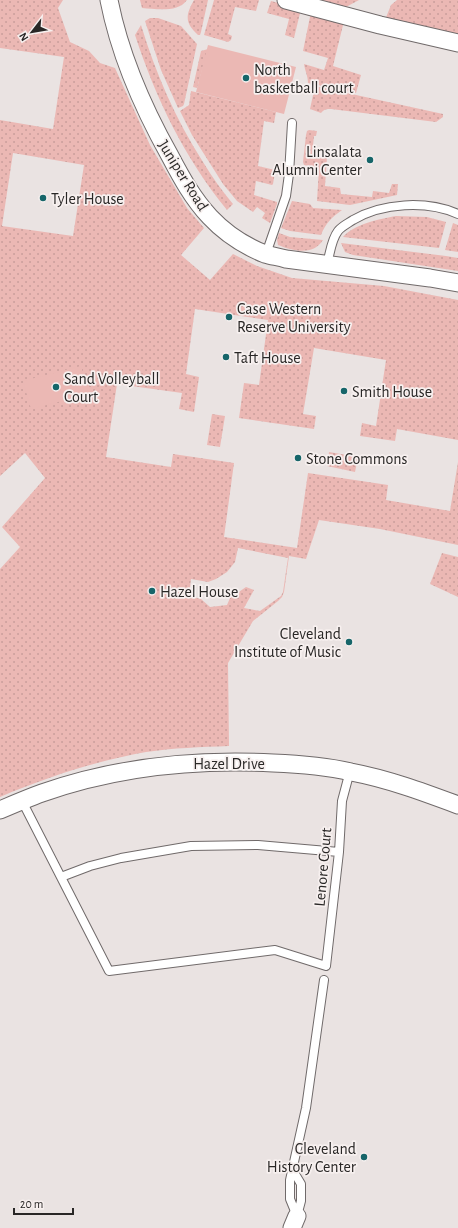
<svg xmlns="http://www.w3.org/2000/svg" width="458" height="1228" viewBox="0 0 458 1228" font-family="'Alegreya Sans',sans-serif">
<style>
.grass{fill:url(#grass-dots);fill-rule:evenodd}
.park{fill:#ebb8b4}
.lines{fill:none;stroke-linecap:round;stroke-linejoin:round}
.lane-casing{stroke:#706a6a;stroke-width:10}
.street-casing{stroke:#706a6a;stroke-width:19}
.lane{stroke:#fff;stroke-width:8}
.street{stroke:#fff;stroke-width:17}
.poi-dot{fill:#166569;stroke:#f7f0ef;stroke-width:1.5}
.labels{text-anchor:middle;stroke-width:3.5;stroke-linejoin:round;paint-order:stroke}
.poi-label{font-size:16px;fill:#292726;stroke:#f7f0ef;text-anchor:start}
.street-label{font-size:16px;fill:#292726;stroke:#f7f0ef}
</style>
<defs>
<pattern id="grass-dots" width="8" height="8" patternUnits="userSpaceOnUse"><rect width="8" height="8" fill="#ebb8b4"/><path d="M2 2h.1M6 6h.1" fill="none" stroke="#ca9e9b" stroke-width="1.8" stroke-linecap="round"/></pattern>
</defs>
<rect width="100%" height="100%" fill="#eae3e2"/>
<path class="grass" d="M 0,0 L 63,0 L 58,8 L 70,42 L 89,51 L 100,63 L 115,68 L 150,145 L 187,208 L 204,228 L 181,255 L 210,280 L 233,254 L 257,266 L 292,278 L 384,286 L 458,300 L 458,440 L 397,429 L 395,441 L 360,436 L 362,423 L 376,426 L 386,360 L 314,348 L 303,414 L 316,416 L 314,429 L 239,418 L 244,383 L 259,385 L 268,320 L 195,309 L 186,374 L 199,377 L 194,412 L 179,409 L 182,393 L 117,384 L 106,457 L 171,467 L 173,454 L 234,463 L 224,537 L 297,548 L 308,473 L 388,485 L 386,500 L 450,511 L 458,462 L 458,545 L 380,529 L 319,520 L 306,559 L 289,556 L 284,592 L 282,597 L 278,601 L 253,621 L 228,663 L 229,746 C 201,747 173,748 146,752 C 96,761 47,777 0,797 L 0,569 L 20,547 L 2,527 L 45,478 L 25,453 L 0,476 L 0,120 L 53,129 L 64,57 L 0,48 ZM 13,153 L 84,165 L 73,236 L 2,226 ZM 238,548 L 288,558 L 283,592 L 281,596 L 260,611 L 244,608 L 254,590 L 246,587 L 230,598 L 227,605 L 210,607 L 201,599 L 189,596 L 191,579 L 208,582 L 216,579 L 227,572 L 235,562 Z
M 140,0 L 187,0 C 178,13 156,9 142,8 Z
M 194,0 L 208,0 L 201,32 L 200,35 L 198,35 C 185,23 185,16 194,0 Z
M 214,0 L 259,0 L 256,11 L 235,7 L 228,34 L 232,36 L 231,40 L 228,42 L 204,35 Z
M 315,0 L 359,0 L 346,7 Z
M 397,0 L 458,0 L 458,39 L 385,20 L 391,5 Z
M 271,1 L 301,9 L 294,38 L 285,35 L 289,19 L 267,13 Z
M 311,12 L 344,21 L 333,66 L 361,75 L 356,93 L 308,83 C 308,76 305,71 304,64 L 324,70 L 328,58 L 303,51 Z
M 150,18 L 158,18 L 181,26 L 197,44 L 184,104 L 183,106 L 178,108 L 161,70 L 145,21 Z
M 141,25 C 156,74 175,118 203,162 C 212,177 222,191 233,204 L 227,210 C 184,157 156,99 135,35 Z
M 208,49 L 197,88 L 193,87 L 201,51 Z
M 315,86 L 443,114 L 443,117 L 436,122 L 331,109 C 327,109 324,109 321,113 L 310,109 Z
M 191,91 L 276,112 L 274,123 L 264,121 L 258,166 L 275,170 L 275,172 L 273,184 L 272,185 L 256,181 L 254,195 L 277,202 L 277,204 L 270,223 L 262,218 L 265,213 L 257,207 L 253,212 L 237,201 L 223,184 L 192,135 L 180,111 L 189,105 Z
M 309,130 L 317,131 L 316,136 L 314,136 L 312,155 L 327,157 L 325,186 L 340,188 L 341,194 L 372,197 L 373,191 L 389,193 L 392,184 L 398,184 L 397,195 L 350,205 L 317,201 L 319,168 L 304,165 L 303,162 L 306,135 L 307,131 Z
M 292,201 L 310,204 L 313,208 L 342,210 C 332,217 325,224 321,235 L 290,231 L 281,228 Z
M 396,216 L 427,217 L 446,222 L 439,248 L 343,237 C 354,224 380,219 396,216 Z
M 453,223 L 458,225 L 458,252 L 445,250 Z
M 279,233 L 290,237 L 323,240 C 313,256 293,251 278,245 L 277,240 Z
M 341,243 L 446,256 L 458,258 L 458,271 L 353,255 L 345,252 Z
M 212,414 L 225,416 L 220,447 L 207,445 Z
M 329,452 L 358,457 L 355,472 L 327,466 Z
M 442,553 L 458,557 L 458,597 L 430,584 Z"/>
<path class="park" d="M 208,45 L 296,67 L 284,114 L 196,92 Z
M 81,366 L 89,394 L 31,409 L 23,381 Z"/>
<g class="lines">
<defs>
<path id="lane" d="M 266,254 L 286,196 L 289,174 L 292,123
M 327,264 C 330,254 331,240 338,231 C 342,226 347,224 353,220 C 382,203 426,200 458,214
M 22,801 L 109,971 L 275,950 L 326,966 L 339,852 L 342,801 L 350,771
M 61,877 L 90,866 L 121,858 L 191,846 L 258,845 L 339,852
M 292,1169 L 301,1184 L 301,1201 L 297,1216
M 297,1216 L 290,1199 L 290,1180 L 306,1108 L 324,980"/>
<path id="street" d="M 109,0 C 120,56 142,106 170,156 C 181,177 193,199 210,217 C 225,233 245,246 265,254 C 272,256 279,257 286,259 L 430,278 L 458,283
M 286,0 L 380,25 L 458,43
M 0,810 C 14,804 28,798 42,793 C 116,767 195,759 273,763 C 299,764 325,766 351,772 C 388,779 423,792 458,805
M 292,1228 L 297,1216"/>
</defs>
<use href="#lane" class="lane-casing"/>
<use href="#street" class="street-casing"/>
<use href="#lane" class="lane"/>
<use href="#street" class="street"/>
</g>
<g class="poi-dot">
<circle cx="246" cy="78" r="4"/>
<circle cx="370" cy="160" r="4"/>
<circle cx="43" cy="198" r="4"/>
<circle cx="229" cy="317" r="4"/>
<circle cx="226" cy="357" r="4"/>
<circle cx="56" cy="387" r="4"/>
<circle cx="344" cy="391" r="4"/>
<circle cx="298" cy="458" r="4"/>
<circle cx="152" cy="591" r="4"/>
<circle cx="349" cy="642" r="4"/>
<circle cx="364" cy="1157" r="4"/>
</g>
<g class="labels">
<g class="poi-label">
<text x="254" y="75">North<tspan x="254" dy="18">basketball court</tspan></text>
<text x="362" y="157" text-anchor="end">Linsalata<tspan x="362" dy="18">Alumni Center</tspan></text>
<text x="51" y="204">Tyler House</text>
<text x="237" y="314">Case Western<tspan x="237" dy="18">Reserve University</tspan></text>
<text x="234" y="363">Taft House</text>
<text x="64" y="384">Sand Volleyball<tspan x="64" dy="18">Court</tspan></text>
<text x="352" y="397">Smith House</text>
<text x="306" y="464">Stone Commons</text>
<text x="160" y="597">Hazel House</text>
<text x="341" y="639" text-anchor="end">Cleveland<tspan x="341" dy="18">Institute of Music</tspan></text>
<text x="356" y="1154" text-anchor="end">Cleveland<tspan x="356" dy="18">History Center</tspan></text>
</g>
<g class="street-label">
<text transform="translate(184 175) rotate(58)" y="6">Juniper Road</text>
<text x="229" y="769">Hazel Drive</text>
<text transform="translate(322 867) rotate(-85)" y="6">Lenore Court</text>
</g>
</g>
<g transform="translate(32 32) rotate(239)" stroke="#f7f0ef" stroke-width="3" paint-order="stroke">
<path d="M0-3L7 15L0 10L-7 15Z" fill="#292726"/>
<text y="-6" font-size="11" font-weight="bold" text-anchor="middle" fill="#292726">N</text>
</g>
<path d="M14 1208v6h59v-6" fill="none" stroke="#292726" stroke-width="2"/>
<text x="20" y="1208" font-size="12" fill="#292726" stroke="#f7f0ef" stroke-width="3" paint-order="stroke">20 m</text>
</svg>
